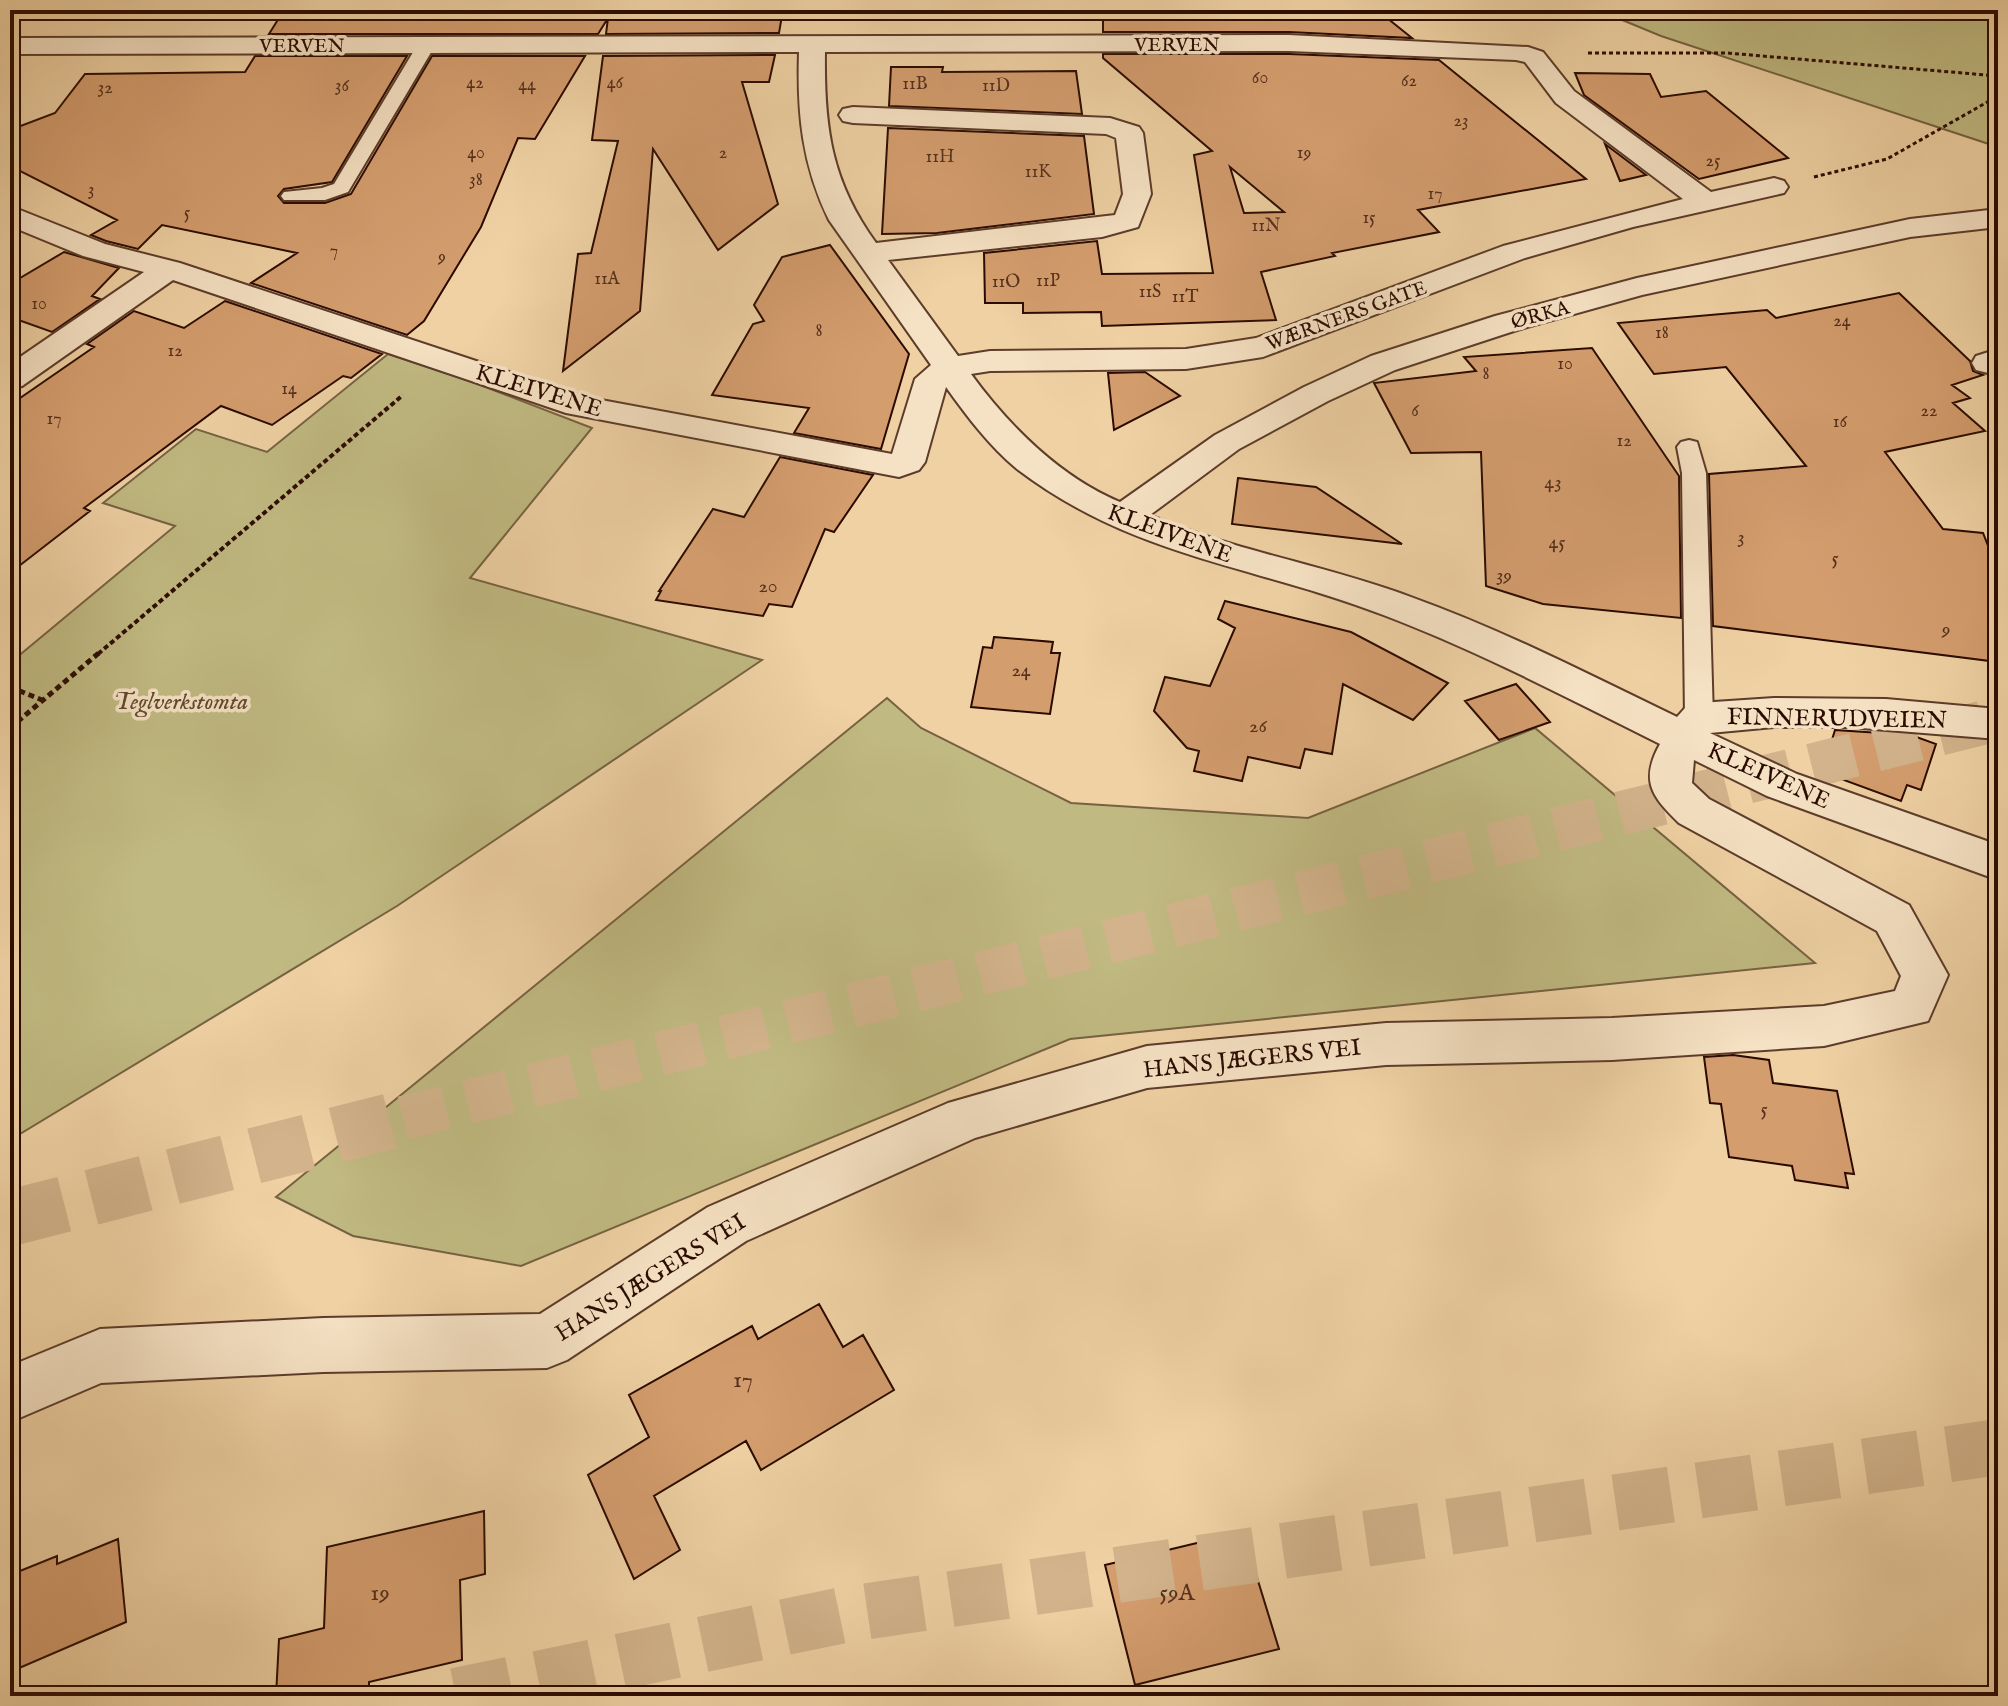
<svg xmlns="http://www.w3.org/2000/svg" width="2008" height="1706" viewBox="0 0 2008 1706" font-family="'IM FELL English',serif">
<style>
.green{fill:#c0b981;stroke:#766241;stroke-width:2}
.building{fill:#d49d6e;stroke:#2b0b01;stroke-width:2;fill-rule:evenodd}
.lines{fill:none;stroke-linecap:round;stroke-linejoin:round}
.motorway-tunnel-far1{stroke:#d2b38b;stroke-width:44;stroke-dasharray:44 22;stroke-linecap:butt}
.motorway-tunnel{stroke:#d2b38b;stroke-width:56;stroke-dasharray:56 28;stroke-linecap:butt}
.service-casing{stroke:#5c3c2a;stroke-width:4}
.minor-casing{stroke:#5c3c2a;stroke-width:4}
.path-far2{stroke:#2b0b01;stroke-width:3;stroke-dasharray:4 3;stroke-linecap:butt}
.path-far1{stroke:#2b0b01;stroke-width:4;stroke-dasharray:5 3;stroke-linecap:butt}
.path{stroke:#2b0b01;stroke-width:5;stroke-dasharray:6 4;stroke-linecap:butt}
.service{fill:#f5e1c3;fill-rule:evenodd}
.minor{fill:#f5e1c3;fill-rule:evenodd}
.labels{text-anchor:middle;stroke-width:7;stroke-linejoin:round;paint-order:stroke}
.far-number-label{font-size:18px;fill:#55301c}
.far-street-label{font-size:20px;fill:#2b0b01;stroke:#f5e1c3}
.number-label{font-size:20px;fill:#55301c}
.street-label{font-size:24px;fill:#2b0b01;stroke:#f5e1c3}
.park-label{font-size:24px;font-style:italic;fill:#5f482e;stroke:#f5e1c3}
.near-number-label{font-size:24px;fill:#55301c}
</style>
<rect width="100%" height="100%" fill="#efd1a3"/>
<filter id="stains"><feTurbulence type="fractalNoise" baseFrequency=".0025" numOctaves="4"/><feColorMatrix values="0 0 0 0 .2 0 0 0 0 .09 0 0 0 0 .02 0 0 0 .5 -.17"/></filter>
<radialGradient id="worn" r=".72"><stop offset=".6" stop-color="#630" stop-opacity="0"/><stop offset="1" stop-color="#630" stop-opacity=".3"/></radialGradient>
<path class="green" d="M 1598,10 L 1998,10 L 1998,147 L 1661,36 Z
M 388,354 L 467,380 L 592,428 L 470,578 L 762,660 L 397,906 L 10,1140 L 10,663 L 175,526 L 103,503 L 196,429 L 267,452 Z
M 887,698 L 921,728 L 1071,803 L 1308,818 L 1535,728 L 1815,963 L 1070,1039 L 521,1266 L 353,1236 L 276,1197 Z"/>
<path class="building" d="M 284,10 L 783,10 L 779,33 L 606,34 L 608,18 L 598,34 L 269,34 Z
M 1103,10 L 1377,10 L 1412,38 L 1289,32 L 1103,32 Z
M 1103,54 L 1289,54 L 1439,60 L 1586,179 L 1418,210 L 1439,232 L 1332,253 L 1335,256 L 1261,272 L 1276,320 L 1102,326 L 1101,312 L 1023,313 L 1023,303 L 985,303 L 984,253 L 1097,241 L 1102,274 L 1213,273 L 1194,155 L 1212,151 L 1103,58 ZM 1230,167 L 1284,212 L 1244,213 Z
M 775,55 L 769,82 L 742,82 L 778,204 L 718,250 L 653,149 L 640,311 L 563,371 L 578,254 L 591,253 L 618,141 L 592,140 L 603,56 Z
M 255,56 L 407,56 L 332,182 L 284,189 L 278,196 L 284,203 L 325,203 L 351,194 L 432,56 L 585,56 L 535,139 L 518,138 L 481,227 L 424,321 L 407,335 L 251,283 L 297,253 L 162,225 L 138,249 L 106,241 L 91,235 L 117,220 L 10,166 L 10,130 L 55,113 L 85,74 L 245,72 Z
M 891,67 L 943,67 L 942,72 L 1076,71 L 1082,114 L 889,106 Z
M 1575,73 L 1650,74 L 1661,97 L 1706,91 L 1788,158 L 1699,179 L 1584,95 Z
M 888,128 L 1084,136 L 1094,214 L 937,233 L 882,234 Z
M 1605,144 L 1646,175 L 1620,181 Z
M 830,245 L 909,354 L 881,449 L 794,433 L 809,408 L 712,395 L 753,324 L 764,321 L 754,305 L 782,257 Z
M 64,252 L 119,268 L 92,296 L 100,299 L 52,332 L 10,317 L 10,284 Z
M 1899,293 L 1970,361 L 1973,371 L 1983,375 L 1952,385 L 1970,398 L 1953,403 L 1985,431 L 1885,452 L 1943,529 L 1983,533 L 1998,571 L 1998,662 L 1713,626 L 1709,474 L 1806,466 L 1726,367 L 1654,374 L 1618,323 L 1767,310 L 1776,318 Z
M 225,301 L 382,354 L 351,378 L 343,376 L 272,425 L 221,406 L 84,508 L 90,511 L 10,573 L 10,405 L 94,347 L 87,344 L 134,311 L 184,328 Z
M 1592,348 L 1679,476 L 1681,618 L 1543,604 L 1486,586 L 1481,452 L 1411,453 L 1374,383 L 1476,371 L 1464,357 Z
M 1145,372 L 1180,396 L 1114,430 L 1108,373 Z
M 780,457 L 873,475 L 834,532 L 825,529 L 792,607 L 769,604 L 763,616 L 656,600 L 661,591 L 659,591 L 713,509 L 744,517 Z
M 1238,478 L 1316,487 L 1402,544 L 1232,524 Z
M 1225,601 L 1351,632 L 1448,683 L 1413,720 L 1343,684 L 1332,754 L 1305,749 L 1300,768 L 1248,757 L 1242,781 L 1194,771 L 1199,751 L 1187,748 L 1154,711 L 1165,677 L 1210,686 L 1235,628 L 1218,619 Z
M 994,637 L 1053,642 L 1051,653 L 1060,653 L 1050,714 L 971,707 L 983,647 L 992,648 Z
M 1516,684 L 1550,722 L 1499,740 L 1465,701 Z
M 1835,730 L 1911,735 L 1936,744 L 1921,790 L 1907,785 L 1901,801 L 1822,772 Z
M 1733,1055 L 1769,1060 L 1773,1083 L 1837,1091 L 1854,1174 L 1845,1173 L 1848,1188 L 1795,1180 L 1792,1166 L 1729,1157 L 1721,1104 L 1710,1103 L 1704,1057 Z
M 819,1304 L 843,1347 L 863,1335 L 894,1390 L 761,1470 L 746,1441 L 654,1496 L 680,1550 L 634,1579 L 588,1475 L 649,1437 L 629,1395 L 752,1326 L 758,1339 Z
M 484,1511 L 485,1574 L 460,1580 L 462,1660 L 369,1682 L 369,1696 L 276,1696 L 279,1639 L 324,1628 L 327,1547 Z
M 1243,1532 L 1279,1649 L 1135,1685 L 1105,1565 Z
M 118,1539 L 126,1622 L 10,1672 L 10,1575 L 57,1556 L 57,1564 Z"/>
<g class="lines">
<path class="motorway-tunnel-far1" d="M 403,1118 L 1998,719"/>
<path class="motorway-tunnel" d="M 10,1218 L 411,1116
M 456,1696 L 848,1614 L 1998,1447"/>
<defs>
<path id="service" d="M 427,39 L 436,44 L 348,192 L 325,200 L 284,200 L 281,196 L 284,192 L 322,188 L 334,184 L 418,44 Z
M 1689,440 L 1697,442 L 1706,473 L 1713,718 L 1709,725 L 1699,728 L 1689,725 L 1685,718 L 1682,473 L 1677,447 L 1681,442 Z"/>
<path id="minor" d="M 1289,35 L 1528,47 L 1543,52 L 1574,91 L 1711,192 L 1774,178 L 1784,181 L 1788,187 L 1784,193 L 1633,227 L 1525,258 L 1263,357 L 1186,369 L 990,371 L 971,374 C 1008,425 1060,477 1120,502 L 1215,435 L 1304,387 L 1371,356 L 1495,316 L 1637,278 L 1910,219 L 1998,209 L 1998,227 L 1910,237 L 1642,295 L 1517,330 L 1395,370 L 1328,401 L 1239,449 L 1150,515 C 1234,551 1325,565 1411,597 C 1503,630 1590,675 1677,717 L 1685,708 L 1699,703 L 1774,698 L 1886,699 L 1998,709 L 1998,739 L 1849,727 L 1774,727 L 1710,733 L 1797,774 L 1998,845 L 1998,880 L 1767,796 L 1694,760 L 1692,783 L 1709,799 L 1909,905 L 1948,975 L 1928,1021 L 1824,1046 L 1612,1060 L 1386,1065 L 1147,1088 L 975,1138 L 746,1241 L 567,1360 L 547,1368 L 323,1372 L 101,1383 L 10,1422 L 10,1366 L 100,1329 L 323,1318 L 540,1314 L 708,1207 L 948,1103 L 1147,1046 L 1386,1023 L 1612,1018 L 1824,1006 L 1895,991 L 1901,976 L 1877,931 L 1679,823 C 1651,796 1640,780 1660,744 C 1570,699 1480,652 1386,616 C 1255,565 1134,558 1017,469 C 990,447 966,415 946,387 L 925,462 L 919,470 L 899,477 L 566,413 L 173,280 L 22,386 L 10,389 L 10,364 L 144,272 L 83,256 L 10,226 L 10,206 L 105,244 L 180,263 L 585,397 L 892,454 L 915,379 L 931,365 L 829,220 C 802,165 797,113 799,52 L 10,54 L 10,38 ZM 1289,51 L 1516,60 L 1525,62 L 1556,103 L 1683,199 L 1503,246 L 1256,338 L 1186,349 L 990,351 L 958,356 L 888,260 L 1102,237 L 1138,227 L 1151,194 L 1143,133 L 1139,127 L 1110,118 L 853,107 L 843,109 L 839,115 L 843,121 L 853,123 L 1106,134 L 1116,138 L 1123,194 L 1115,215 L 876,243 C 831,181 824,127 825,52 Z
M 1998,349 L 1998,370 L 1988,373 L 1976,370 L 1972,363 L 1976,356 Z"/>
</defs>
<use href="#service" class="service-casing"/>
<use href="#minor" class="minor-casing"/>
<path class="path-far2" d="M 1588,53 L 1727,53 L 1998,76
M 1814,177 L 1887,159 L 1998,96"/>
<path class="path-far1" d="M 98,654 L 403,395"/>
<path class="path" d="M 10,687 L 42,700
M 10,728 L 100,652"/>
<use href="#service" class="service"/>
<use href="#minor" class="minor"/>
</g>
<g class="labels">
<g class="far-number-label">
<text x="1260" y="83">60</text>
<text x="1409" y="86">62</text>
<text x="475" y="88">42</text>
<text x="615" y="88">46</text>
<text x="915" y="89">11B</text>
<text x="527" y="90">44</text>
<text x="342" y="91">36</text>
<text x="996" y="91">11D</text>
<text x="105" y="93">32</text>
<text x="1461" y="126">23</text>
<text x="476" y="158">40</text>
<text x="723" y="158">2</text>
<text x="1304" y="158">19</text>
<text x="940" y="162">11H</text>
<text x="1713" y="166">25</text>
<text x="1038" y="177">11K</text>
<text x="476" y="185">38</text>
<text x="91" y="195">3</text>
<text x="1435" y="199">17</text>
<text x="187" y="218">5</text>
<text x="1369" y="223">15</text>
<text x="1266" y="231">11N</text>
<text x="334" y="256">7</text>
<text x="442" y="262">9</text>
<text x="607" y="284">11A</text>
<text x="1048" y="286">11P</text>
<text x="1006" y="287">11O</text>
<text x="1150" y="297">11S</text>
<text x="1185" y="302">11T</text>
<text x="39" y="309">10</text>
<text x="1842" y="326">24</text>
<text x="819" y="336">8</text>
<text x="1662" y="338">18</text>
<text x="175" y="356">12</text>
<text x="1565" y="369">10</text>
<text x="1486" y="379">8</text>
<text x="289" y="394">14</text>
<text x="1415" y="416">6</text>
<text x="1929" y="416">22</text>
<text x="54" y="424">17</text>
<text x="1840" y="427">16</text>
<text x="1624" y="446">12</text>
</g>
<g class="far-street-label">
<text x="1177" y="51">VERVEN</text>
<text x="302" y="52">VERVEN</text>
<text transform="translate(1540 314) rotate(-15)" y="7">ØRKA</text>
<text transform="translate(1346 315) rotate(-20)" y="7">WÆRNERS GATE</text>
</g>
<g class="number-label">
<text x="1553" y="488">43</text>
<text x="1741" y="543">3</text>
<text x="1557" y="548">45</text>
<text x="1835" y="564">5</text>
<text x="1504" y="581">39</text>
<text x="768" y="592">20</text>
<text x="1946" y="635">9</text>
<text x="1021" y="676">24</text>
<text x="1258" y="732">26</text>
<text x="1764" y="1115">5</text>
</g>
<g class="street-label">
<text transform="translate(539 390) rotate(17)" y="8">KLEIVENE</text>
<text transform="translate(1170 533) rotate(20)" y="8">KLEIVENE</text>
<text transform="translate(1837 718) rotate(1)" y="8">FINNERUDVEIEN</text>
<text transform="translate(1769 775) rotate(24)" y="8">KLEIVENE</text>
<text transform="translate(1252 1058) rotate(-6)" y="8">HANS JÆGERS VEI</text>
<text transform="translate(650 1277) rotate(-32)" y="8">HANS JÆGERS VEI</text>
</g>
<g class="park-label">
<text x="181" y="709">Teglverkstomta</text>
</g>
<g class="near-number-label">
<text x="743" y="1387">17</text>
<text x="380" y="1600">19</text>
<text x="1177" y="1600">59A</text>
</g>
</g>
<rect width="2008" height="1706" fill="none" stroke="#efd1a3" stroke-width="40"/>
<rect x="12" y="12" width="1984" height="1682" fill="none" stroke="#2b0b01" stroke-width="4"/>
<rect x="20" y="20" width="1968" height="1666" fill="none" stroke="#2b0b01" stroke-width="2"/>
<rect width="100%" height="100%" filter="url(#stains)"/>
<rect width="100%" height="100%" fill="url(#worn)"/>
</svg>
